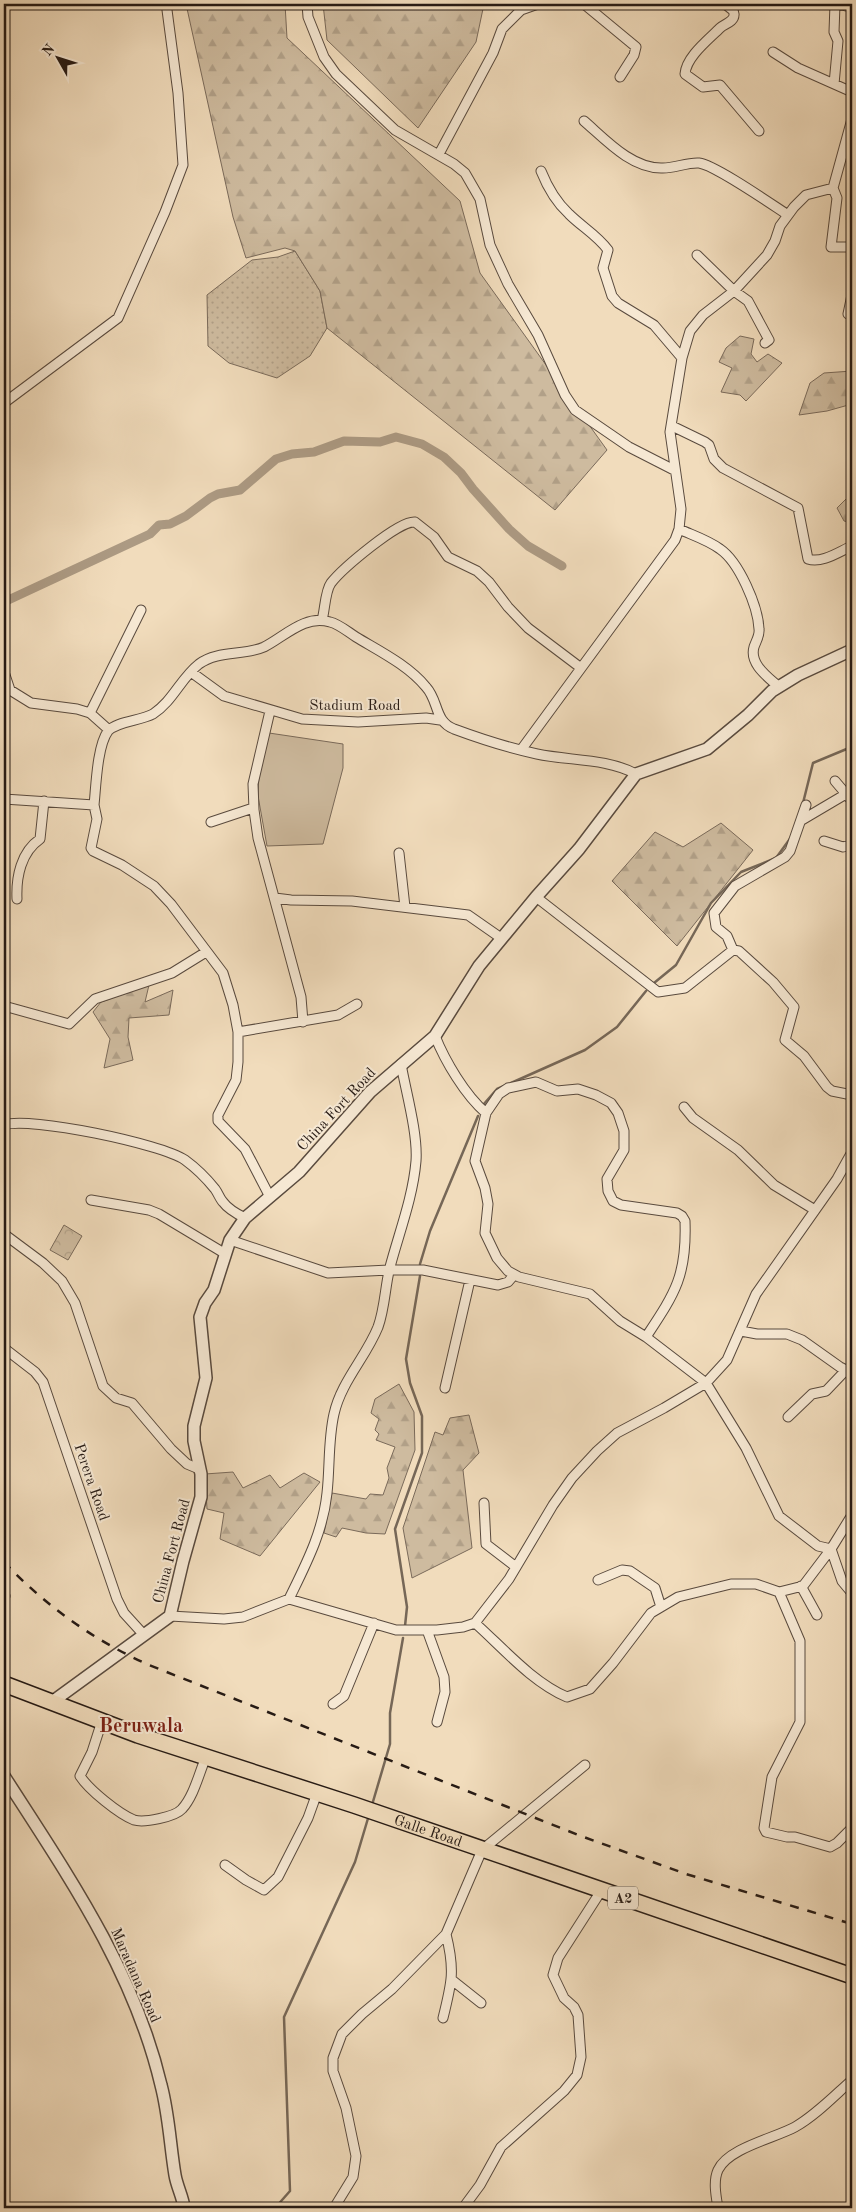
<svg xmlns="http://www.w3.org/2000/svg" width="856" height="2212" viewBox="0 0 856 2212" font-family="'Old Standard TT',serif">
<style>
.grass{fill:url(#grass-dots);stroke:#7a6a5a}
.forest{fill:url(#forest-firs);stroke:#7a6a5a}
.park{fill:url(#park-crowns);stroke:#7a6a5a}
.pitch{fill:#cebb9f;stroke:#7a6a5a}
.water{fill:url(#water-rules);stroke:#766757}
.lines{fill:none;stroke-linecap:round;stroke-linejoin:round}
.stream{stroke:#766757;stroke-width:2.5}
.canal{stroke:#ac9a83;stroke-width:9}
.minor-casing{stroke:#594a3e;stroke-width:11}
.tertiary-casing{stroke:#594a3e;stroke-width:14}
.trunk-casing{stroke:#261a14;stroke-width:18}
.minor{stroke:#f6e8d3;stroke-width:9}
.tertiary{stroke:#f6e8d3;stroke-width:11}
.trunk{stroke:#f1dcbc;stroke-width:15}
.rail{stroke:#261a14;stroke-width:2.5;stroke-dasharray:9 9;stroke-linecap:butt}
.labels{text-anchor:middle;stroke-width:4;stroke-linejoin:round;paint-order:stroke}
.shield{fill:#f6e8d3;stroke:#64584d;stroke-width:1}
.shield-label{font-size:14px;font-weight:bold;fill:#261a14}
.street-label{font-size:15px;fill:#261a14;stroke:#f6e8d3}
.district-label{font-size:20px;font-weight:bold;fill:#7a1f14;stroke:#f6e8d3}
</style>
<defs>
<pattern id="grass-dots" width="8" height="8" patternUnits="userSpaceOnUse" patternTransform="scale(1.25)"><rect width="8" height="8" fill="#cebb9f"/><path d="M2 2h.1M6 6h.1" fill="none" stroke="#b1a088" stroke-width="1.8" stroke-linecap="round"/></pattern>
<pattern id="forest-firs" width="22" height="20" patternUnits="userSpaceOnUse" patternTransform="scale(1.25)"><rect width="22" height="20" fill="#cebb9f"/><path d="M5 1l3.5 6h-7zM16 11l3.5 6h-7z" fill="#b1a088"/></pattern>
<pattern id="park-crowns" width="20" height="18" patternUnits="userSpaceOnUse" patternTransform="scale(1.25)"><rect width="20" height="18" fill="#cebb9f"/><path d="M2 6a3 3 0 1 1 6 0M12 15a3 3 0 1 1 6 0" fill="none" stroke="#b1a088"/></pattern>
<pattern id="water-rules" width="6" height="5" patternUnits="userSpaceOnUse" patternTransform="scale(1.25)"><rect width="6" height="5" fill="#ac9a83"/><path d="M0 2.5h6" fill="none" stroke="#8c7d6a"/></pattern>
</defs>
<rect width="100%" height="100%" fill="#f1dcbc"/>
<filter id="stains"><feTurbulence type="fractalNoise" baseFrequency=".004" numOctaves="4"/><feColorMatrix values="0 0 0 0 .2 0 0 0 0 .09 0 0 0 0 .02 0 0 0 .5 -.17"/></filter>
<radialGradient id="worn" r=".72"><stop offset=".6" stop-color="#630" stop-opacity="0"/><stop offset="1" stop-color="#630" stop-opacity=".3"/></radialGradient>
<path class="grass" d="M 295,251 L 320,291 L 327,328 L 310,356 L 277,378 L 229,363 L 208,346 L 207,295 L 252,260 L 278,257 Z"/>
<path class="forest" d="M 186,4 L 285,4 L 287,38 L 460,201 L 480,273 L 607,450 L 555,510 L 327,328 L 320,291 L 295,251 L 285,248 L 246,258 L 233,217 Z
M 323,4 L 484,4 L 476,42 L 418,128 L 327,40 Z
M 740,336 L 754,339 L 751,354 L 757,362 L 768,354 L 782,363 L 746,401 L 740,395 L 721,392 L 732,368 L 719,362 L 726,348 Z
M 852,371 L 852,404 L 827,411 L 799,415 L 810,383 L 824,373 Z
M 852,493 L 852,523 L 844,521 L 837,508 Z
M 721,823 L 753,850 L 677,946 L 612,881 L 655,832 L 683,847 Z
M 149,985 L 145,1002 L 173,990 L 169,1015 L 129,1018 L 128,1037 L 133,1060 L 104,1068 L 110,1039 L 93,1012 L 101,1002 Z
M 399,1384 L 414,1412 L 415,1450 L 385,1534 L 366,1533 L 342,1528 L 336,1537 L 324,1533 L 332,1493 L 366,1499 L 370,1494 L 383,1495 L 389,1478 L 387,1468 L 395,1447 L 376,1440 L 379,1434 L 375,1430 L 379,1419 L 371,1413 L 375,1399 Z
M 469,1415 L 479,1453 L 463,1470 L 472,1548 L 412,1578 L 403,1528 L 435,1432 L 443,1435 L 450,1418 Z
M 233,1472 L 243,1488 L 270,1475 L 280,1488 L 304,1473 L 320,1482 L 260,1556 L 220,1539 L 224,1513 L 207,1509 L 205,1474 Z"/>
<path class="park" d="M 64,1225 L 82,1236 L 68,1260 L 50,1250 Z"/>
<path class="pitch" d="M 269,733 L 343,744 L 343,768 L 323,844 L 267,846 L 258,796 L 259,773 Z"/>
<path class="water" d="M 4,2206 L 107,2206 L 114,2208 L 4,2208 Z"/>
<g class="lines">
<path class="stream" d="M 803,803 L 813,763 L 849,748 L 852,749
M 654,983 L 676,965 L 711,903 L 741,872 L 776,858 L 792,836
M 511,1083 L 585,1050 L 617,1027 L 646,991
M 483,1105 L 497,1089 L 504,1086
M 420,1264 L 430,1231 L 478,1116
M 405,1626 L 407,1607 L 395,1529 L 422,1453 L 422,1416 L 410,1383 L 406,1359 L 420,1276
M 372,1805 L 390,1744 L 390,1713 L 403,1638
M 275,2208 L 290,2191 L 284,2017 L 355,1862 L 369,1815"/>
<path class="canal" d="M 4,602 L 150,534 L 159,525 L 170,524 L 186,516 L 210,498 L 218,494 L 240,490 L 276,459 L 292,454 L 314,452 L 344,441 L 380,442 L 396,437 L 422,444 L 444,457 L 461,473 L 473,489 L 509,529 L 528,546 L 562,566"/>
<defs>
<path id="minor" d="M 307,4 L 308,17 L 324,57 L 336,74 L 395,130 L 454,164 L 465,173 L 480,199 L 490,245 L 508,284 L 538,335 L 565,395 L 575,410 L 629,447 L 674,470
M 584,4 L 636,47 L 634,55 L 620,77
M 725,4 C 728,7 735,10 734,15 C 734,22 724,24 720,28 C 708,40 686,57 685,74 L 703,87 L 720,85 L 759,131
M 835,4 L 834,32 L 838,41 L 834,84 L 852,92
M 837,4 L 852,7
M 773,52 L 798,68 L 834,84
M 584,121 C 606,140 631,168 661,168 C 673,169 687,162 699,163 C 715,165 771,204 788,215
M 439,154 L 493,53 L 502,29 L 521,10 L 538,4
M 541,171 C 547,186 557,203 569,214 C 582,227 597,235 608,250 L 603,268 L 612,296 L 618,303 L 654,325 L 682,358
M 833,188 L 837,198 L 831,247 L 852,247
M 697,255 L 734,291 L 748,301 L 769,340 L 765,343
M 848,314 L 852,295
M 4,403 L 118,318 L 165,212 L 183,165 L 178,93 L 167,10 L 168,4
M 672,426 L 705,442 L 709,445 L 714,459 L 723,468 L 798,508 L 808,559 C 822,564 840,551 852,546
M 679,529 C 692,535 708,540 720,549 C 739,562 758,606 759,629 C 760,635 756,641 754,647 C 749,664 768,677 779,687
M 322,620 C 325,610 325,591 331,583 C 342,569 399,520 415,522 L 434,537 L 448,557 L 477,571 L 489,582 L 508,607 L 528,628 L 581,668
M 4,672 L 10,690 L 31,703 L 77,709 L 90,713 L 109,730
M 191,672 L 224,696 L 302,719 L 358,722 L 426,718 L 440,720
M 270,711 L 253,784 L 254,810 L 258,838 L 301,997 L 303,1022
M 90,713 L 141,610
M 521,750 L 675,540 L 679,529 L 681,509 L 670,432 L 682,358 L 690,331 L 703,315 L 734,291 L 767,255 L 775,241 L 780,226 L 794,207 L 806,195 L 833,188 L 852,119
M 835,781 L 852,801
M 4,799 L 94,805 C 96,787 97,746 108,731 C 117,721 140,721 153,714 C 173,701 181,678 199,664 C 218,650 244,656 264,647 C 284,637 305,614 330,622 C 339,624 348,632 356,637 C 379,651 408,665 426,687 C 439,701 434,721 454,729 C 481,739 509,748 537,754 C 570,761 606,758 636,774
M 94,805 L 97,819 L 91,848 L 93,851 L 122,865 L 154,886 L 171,904 L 223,973 L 233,1005 L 238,1032 L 238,1062 L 236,1080 L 218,1115 L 218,1121 L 245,1149 L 270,1197
M 806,805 L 790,851 L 785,857 L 735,886 L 714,913 L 716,927 L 727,936 L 733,950 L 739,951 L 773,982 L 794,1007 L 785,1040 L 804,1056 L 827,1087 L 832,1091 L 852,1095
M 802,820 L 846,794
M 211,822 L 253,808
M 824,841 L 843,847 L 852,845
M 399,853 L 405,907
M 536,897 L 658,992 L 685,988 L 733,950
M 275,898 L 291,900 L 352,901 L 468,915 L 501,938
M 17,899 C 16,877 21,852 40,839 L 44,801
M 4,1006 L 69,1024 L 95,999 L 172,973 L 206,952
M 238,1032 L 338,1015 L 357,1004
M 435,1036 C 445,1061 465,1095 486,1113 L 475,1161 L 485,1188 L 488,1204 L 485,1233 L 497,1258 L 508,1271 L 519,1277 L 590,1294 L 620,1321 L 646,1337 L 706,1383 L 746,1448 L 779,1516 L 818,1546 L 831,1549 L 842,1581 L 852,1593
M 684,1107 L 693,1118 L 738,1150 L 774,1185 L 815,1210
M 486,1113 L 499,1094 L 508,1088 L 536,1082 L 557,1091 L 578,1089 L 596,1095 L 611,1103 L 618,1113 L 624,1131 L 624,1150 L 607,1179 L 608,1191 L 613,1201 L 621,1205 L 677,1213 L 682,1216 L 685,1221 C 687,1276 675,1293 646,1337
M 4,1125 C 29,1116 162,1144 185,1160 C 196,1168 207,1179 215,1189 C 218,1193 220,1199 223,1202 C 228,1209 237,1214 245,1218
M 91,1200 L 149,1210 L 159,1214 L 224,1253
M 4,1234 L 43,1263 L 62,1281 L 75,1303 L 103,1386 L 116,1398 L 132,1403 L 171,1449 L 187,1464 L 199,1469
M 230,1240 L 328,1273 L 389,1270 L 423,1270 L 498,1285 L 508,1282 L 514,1275
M 741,1331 L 757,1334 L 787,1334 L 802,1340 L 840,1367 L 846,1370 L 852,1367
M 4,1348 L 35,1372 L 43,1382 L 117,1599 L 124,1613 L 144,1635
M 445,1388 L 470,1280
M 788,1417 L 812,1394 L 826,1391 L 846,1370
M 484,1503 L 486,1544 L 516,1567
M 598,1580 L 622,1570 L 630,1571 L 655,1588 L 661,1607
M 801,1586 L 817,1615
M 779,1592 L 800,1641 L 800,1722 L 772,1777 L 764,1828 L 766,1832 L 787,1837 L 795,1837 L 830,1847 L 837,1843 L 852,1828
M 4,1598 L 5,1596
M 289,1599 C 306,1564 323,1532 327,1493 C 330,1467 328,1440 334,1414 C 341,1382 366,1357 378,1327 C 385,1308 385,1286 390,1267 C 399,1233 413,1197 416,1161 C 418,1134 406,1092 401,1064
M 170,1616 L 224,1619 L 243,1617 L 289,1599 L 396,1630 L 437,1630 L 463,1627 L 475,1623 L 509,1579 L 553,1505 L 572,1478 L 597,1451 L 617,1433 L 664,1408 L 706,1383 L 727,1360 L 756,1294 L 837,1179 L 852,1152
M 475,1623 C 503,1648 532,1682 567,1697 L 590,1689 L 613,1663 L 651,1613 L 678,1597 L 731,1584 L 756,1584 L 779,1592 L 803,1586 L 831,1549 L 852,1515
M 427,1630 L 444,1677 L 445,1692 L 437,1722
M 333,1704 L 344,1696 L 374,1623
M 102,1721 L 92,1752 L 80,1776 C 89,1790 119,1814 134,1820 C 144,1823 175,1817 182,1809 C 194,1796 199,1773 206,1757
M 225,1865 L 246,1880 L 264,1890 L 278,1877 L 308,1818 L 317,1793
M 452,1980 L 481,2003
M 443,2018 C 452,1982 455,1970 446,1934
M 334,2208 L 353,2177 L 356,2156 L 346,2108 L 333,2071 L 333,2058 L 342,2034 L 362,2014 L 392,1989 L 446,1934 L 482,1850 L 585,1765
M 463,2208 L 480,2185 L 501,2147 L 564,2091 L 577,2075 L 581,2057 L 578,2015 L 574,2007 L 564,1998 L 553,1975 L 558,1958 L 601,1891
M 718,2208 C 716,2196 713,2181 718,2170 C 728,2148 775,2138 795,2127 C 816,2115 834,2096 852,2080"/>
<path id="tertiary" d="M 52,1702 L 170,1616 L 183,1561 L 201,1497 L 201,1474 L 194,1441 L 194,1426 L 206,1378 L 200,1317 L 205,1303 L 214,1290 L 230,1240 L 245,1218 L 299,1172 L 370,1092 L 435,1036 L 479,966 L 536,897 L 579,849 L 636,774 L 707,749 L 748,715 L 772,691 L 798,675 L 852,650
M 4,1776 C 67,1874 134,1970 161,2085 C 169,2115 170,2145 175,2175 C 177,2187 183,2197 184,2208"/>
<g id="trunk">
<path id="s1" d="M 4,1684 L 138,1735 L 354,1805 L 852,1976"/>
</g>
</defs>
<use href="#minor" class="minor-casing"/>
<use href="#tertiary" class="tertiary-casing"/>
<use href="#trunk" class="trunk-casing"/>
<use href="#minor" class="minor"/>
<use href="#tertiary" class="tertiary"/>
<use href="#trunk" class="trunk"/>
<path class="rail" d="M 4,1562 C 46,1606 93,1640 149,1665 L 581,1836 L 686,1874 L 852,1924"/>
</g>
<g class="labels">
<rect class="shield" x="608" y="1886.5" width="30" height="23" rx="4"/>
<g class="shield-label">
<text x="623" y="1903">A2</text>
</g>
<g class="street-label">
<text x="355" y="710">Stadium Road</text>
<text transform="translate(336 1109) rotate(-47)" y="5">China Fort Road</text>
<text transform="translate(92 1482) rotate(71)" y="5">Perera Road</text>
<text transform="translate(171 1551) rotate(-75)" y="5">China Fort Road</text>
<text dy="5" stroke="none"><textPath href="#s1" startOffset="449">Galle Road</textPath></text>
<text transform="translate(136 1975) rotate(66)" y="5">Maradana Road</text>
</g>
<g class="district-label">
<text x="141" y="1732">Beruwala</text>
</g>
</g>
<rect width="856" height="2212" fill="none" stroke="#f1dcbc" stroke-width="20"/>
<rect x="5" y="5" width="846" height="2202" fill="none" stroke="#261a14" stroke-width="2.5"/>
<rect x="10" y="10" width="836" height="2192" fill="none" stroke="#261a14"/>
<g transform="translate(58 58) rotate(309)" stroke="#f6e8d3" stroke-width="4" paint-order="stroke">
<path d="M0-4L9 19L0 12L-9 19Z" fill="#261a14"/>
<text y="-8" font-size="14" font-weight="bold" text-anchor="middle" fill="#261a14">N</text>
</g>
<rect width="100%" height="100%" filter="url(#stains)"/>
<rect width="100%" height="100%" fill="url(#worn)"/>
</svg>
